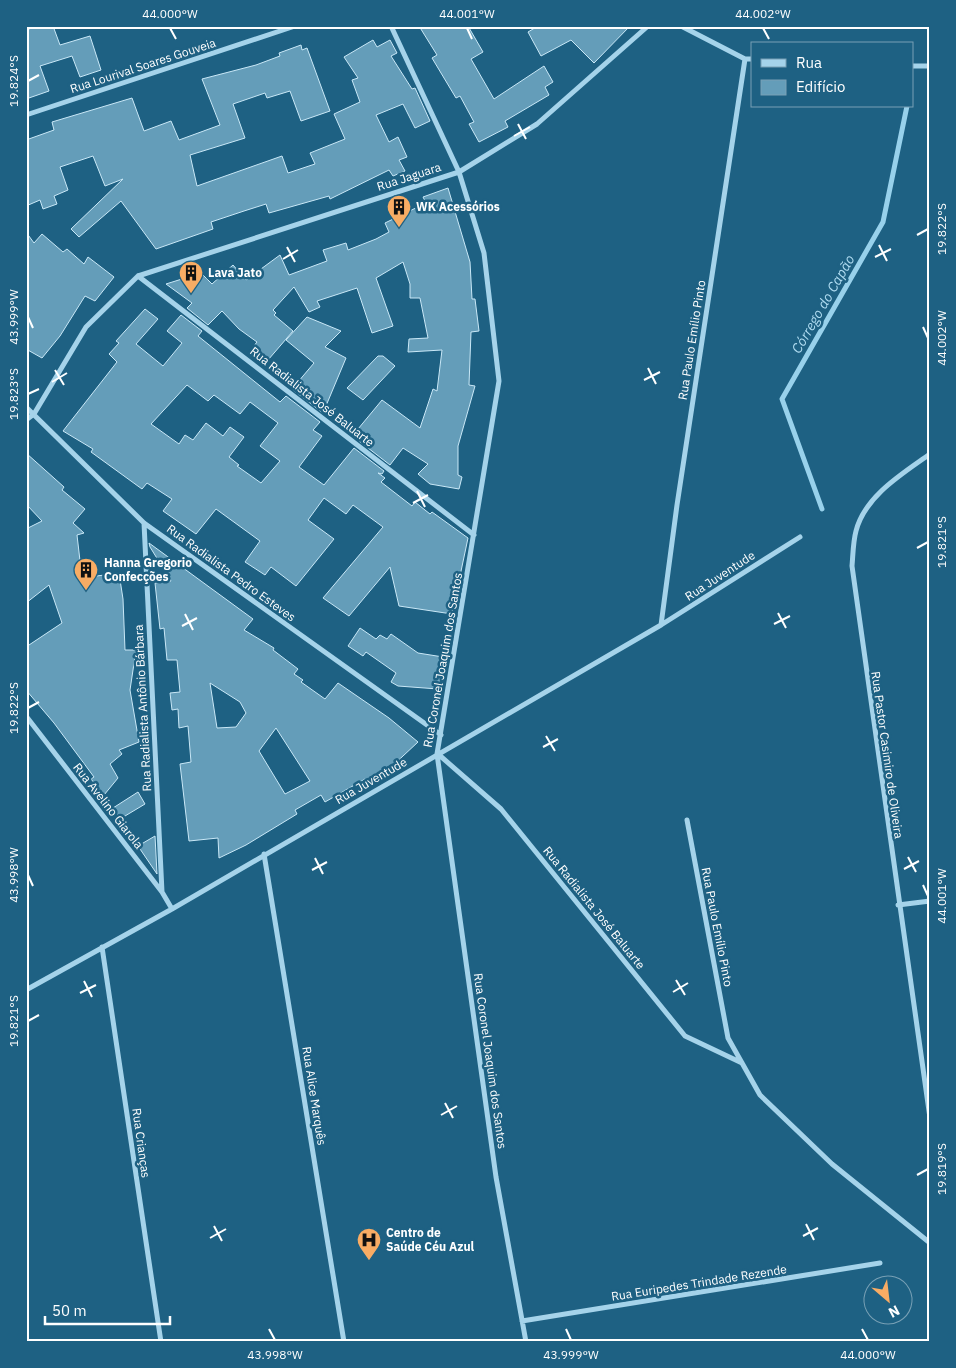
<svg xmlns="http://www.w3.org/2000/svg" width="956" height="1368" viewBox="0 0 956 1368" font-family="'IBM Plex Sans',sans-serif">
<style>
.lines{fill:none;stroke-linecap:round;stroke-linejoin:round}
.stream{stroke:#98d1eb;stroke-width:5}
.building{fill:#649db9;stroke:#c9e8f7;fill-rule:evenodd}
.street{stroke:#a5d3ea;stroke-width:5}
.ticks{fill:none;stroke:#fff;stroke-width:2}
.labels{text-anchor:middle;stroke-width:5;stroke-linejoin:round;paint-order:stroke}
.street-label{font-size:12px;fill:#fff;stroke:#1e6183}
.poi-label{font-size:12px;font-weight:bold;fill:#fff;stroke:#1e6183;text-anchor:start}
.water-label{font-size:14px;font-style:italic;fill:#b0dcf1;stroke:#1e6183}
.neatline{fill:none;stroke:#fff;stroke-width:2}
.ticks-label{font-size:12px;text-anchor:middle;fill:#fff}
</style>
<rect width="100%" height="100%" fill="#1e6183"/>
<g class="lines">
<path class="stream" d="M 822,509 L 782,399 L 883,222 L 907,106"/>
</g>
<path class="building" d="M 38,26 L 53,26 L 60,45 L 90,36 L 101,70 L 80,77 L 72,56 L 40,66 L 49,91 L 26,99 L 26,30 Z
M 419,26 L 468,26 L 483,52 L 471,59 L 494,99 L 544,66 L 553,82 L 545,87 L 549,95 L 505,121 L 508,127 L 479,142 L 469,124 L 474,122 L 460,96 L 456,98 L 432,58 L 437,55 Z
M 538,26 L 630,26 L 594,63 L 571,40 L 541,56 L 528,32 Z
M 373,40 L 377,47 L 390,40 L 397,53 L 391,56 L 412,89 L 415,88 L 430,121 L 415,128 L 403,104 L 376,115 L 389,142 L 398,137 L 407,157 L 399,160 L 405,171 L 393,176 L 389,170 L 330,199 L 329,196 L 269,213 L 266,204 L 244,211 L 211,222 L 213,229 L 156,249 L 121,201 L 79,237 L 71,229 L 123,179 L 105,186 L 93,156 L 60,167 L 68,190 L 54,196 L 57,204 L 43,209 L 40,200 L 26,206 L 26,140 L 54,130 L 52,122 L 132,98 L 144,131 L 171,121 L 179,140 L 220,125 L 202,79 L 256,65 L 280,56 L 279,53 L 301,45 L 302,50 L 307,48 L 330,111 L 301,121 L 290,91 L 267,98 L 265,93 L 233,104 L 245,138 L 190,155 L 197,186 L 282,156 L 288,173 L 315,164 L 310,153 L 345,139 L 334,114 L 360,102 L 352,80 L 358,78 L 344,57 Z
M 448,188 L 470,262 L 472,299 L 475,299 L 479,331 L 471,332 L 469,385 L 475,386 L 458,446 L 458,475 L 462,477 L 459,489 L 430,484 L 418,474 L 428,464 L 403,448 L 390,465 L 359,441 L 365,433 L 358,429 L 382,400 L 420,428 L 433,389 L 437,391 L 442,350 L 408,352 L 409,339 L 428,338 L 420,298 L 410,298 L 410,284 L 403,262 L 376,278 L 393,326 L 372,333 L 357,288 L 317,301 L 320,307 L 309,312 L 294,287 L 273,310 L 276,313 L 274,315 L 293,331 L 268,360 L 253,347 L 257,342 L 239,329 L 222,311 L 208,325 L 187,308 L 192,303 L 166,284 L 201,273 L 212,284 L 233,265 L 246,280 L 280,255 L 289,275 L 327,261 L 323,250 L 346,243 L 348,250 L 376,239 L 389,232 L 385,223 L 426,203 L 423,197 Z
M 26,232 L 34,243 L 42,234 L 63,252 L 67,249 L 84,264 L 88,257 L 114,277 L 95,301 L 85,296 L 60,336 L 42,358 L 26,349 Z
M 145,309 L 158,319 L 136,344 L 163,366 L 182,343 L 167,331 L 181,315 L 202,331 L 198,336 L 280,402 L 286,396 L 320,422 L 313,430 L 322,436 L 299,467 L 324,485 L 354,448 L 384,471 L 382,474 L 378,473 L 385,478 L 381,482 L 412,506 L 415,502 L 430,514 L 432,512 L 468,538 L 452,614 L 399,606 L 390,567 L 349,616 L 323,598 L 383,527 L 353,505 L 346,514 L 324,498 L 308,520 L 334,539 L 296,586 L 271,567 L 265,575 L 245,562 L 260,541 L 216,509 L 196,534 L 163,511 L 172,499 L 147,483 L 142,489 L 91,452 L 93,449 L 63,431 L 117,362 L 109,354 L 119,343 L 116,341 ZM 187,385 L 208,401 L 214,395 L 240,414 L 250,402 L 278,423 L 260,446 L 280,461 L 261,483 L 237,466 L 239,465 L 229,457 L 244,437 L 230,427 L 223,436 L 206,423 L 193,440 L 185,435 L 179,444 L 151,424 Z
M 307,317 L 341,331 L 325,347 L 346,358 L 323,413 L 292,389 L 314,363 L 286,340 Z
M 378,356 L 383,356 L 395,366 L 363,400 L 347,388 Z
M 26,453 L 64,487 L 62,490 L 85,509 L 73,523 L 84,533 L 77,535 L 82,578 L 119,573 L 123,599 L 125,650 L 136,650 L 130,690 L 139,742 L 119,750 L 122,754 L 110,764 L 118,778 L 104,795 L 91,779 L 94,777 L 54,723 L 26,690 L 26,647 L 62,623 L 49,585 L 26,603 L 26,529 L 42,521 L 26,504 Z
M 149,543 L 253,619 L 244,630 L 274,648 L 273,650 L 298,669 L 294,674 L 303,680 L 301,682 L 325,699 L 338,683 L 389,718 L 418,742 L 388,770 L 368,782 L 365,779 L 325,802 L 321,795 L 295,810 L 297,814 L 246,845 L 219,858 L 218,838 L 189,841 L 180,764 L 191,762 L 188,726 L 179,728 L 178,709 L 172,710 L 170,693 L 180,692 L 177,660 L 167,660 L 164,628 L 160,629 L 155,583 L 171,581 L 150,547 ZM 210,683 L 240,702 L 246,713 L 236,727 L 217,728 ZM 276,728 L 310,781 L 285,794 L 259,751 Z
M 360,628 L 376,639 L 380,635 L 387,639 L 391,634 L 418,653 L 443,657 L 438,689 L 398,686 L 391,682 L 396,673 L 366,652 L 363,656 L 348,646 Z
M 138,792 L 145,804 L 120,819 L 113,808 Z
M 155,836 L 157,874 L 138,846 Z"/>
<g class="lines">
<path class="street" d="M 391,26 L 459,172 L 484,253 L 499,381 L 437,754 L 496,1177 L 526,1342
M 681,26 L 745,59 L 752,59
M 912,66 L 930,66
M 26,115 L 295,26
M 138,276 L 474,535
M 26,407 L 144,523 L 441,735
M 26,420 L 34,414 L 86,327 L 138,276 L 459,172 L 537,124 L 648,26
M 930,454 C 902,474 865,496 856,531 C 853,542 853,555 852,566 L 930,1118
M 144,523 L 162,892
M 661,625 L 677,505 L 745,59
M 26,716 L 162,892 L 172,909
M 438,754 L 501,809 L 685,1036 L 742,1063
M 687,820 L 728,1038 L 760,1095 L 832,1164 L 930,1243
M 264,854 L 344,1342
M 898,905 L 930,901
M 102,947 L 161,1342
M 26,990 L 172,909 L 661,625 L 800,537
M 522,1321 L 880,1263"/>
</g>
<path class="ticks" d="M 170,28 L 176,39M 467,28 L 472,39M 763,28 L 769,39M 28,81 L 39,75M 518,124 L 526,139M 514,136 L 530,127M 917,235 L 928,229M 879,245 L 887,261M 287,247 L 295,262M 875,257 L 891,249M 283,259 L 298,250M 28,317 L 33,328M 923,327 L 928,338M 648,368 L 656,384M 55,370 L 64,385M 644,380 L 660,372M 52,382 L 67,373M 28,394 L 39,389M 417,491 L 425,507M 413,503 L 428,495M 917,548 L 928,542M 778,613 L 786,628M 185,614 L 193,630M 774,624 L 790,616M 182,626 L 197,618M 28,708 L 39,702M 546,736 L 555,751M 543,747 L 558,739M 908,857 L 916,872M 315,858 L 323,874M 904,869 L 919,861M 312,870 L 327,862M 28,875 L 33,886M 923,885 L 928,896M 676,980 L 685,995M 84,981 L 92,997M 673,992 L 688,983M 80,993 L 96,985M 28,1021 L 39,1015M 445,1103 L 453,1118M 441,1115 L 457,1106M 917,1175 L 928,1169M 806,1224 L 814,1240M 214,1226 L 222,1241M 803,1236 L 818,1228M 210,1238 L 226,1229M 269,1329 L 275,1340M 566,1329 L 571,1340M 862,1329 L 868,1340"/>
<defs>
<symbol id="building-pin" viewBox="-11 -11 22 30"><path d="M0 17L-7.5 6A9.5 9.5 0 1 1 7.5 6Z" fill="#f8ac64" stroke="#1e6183"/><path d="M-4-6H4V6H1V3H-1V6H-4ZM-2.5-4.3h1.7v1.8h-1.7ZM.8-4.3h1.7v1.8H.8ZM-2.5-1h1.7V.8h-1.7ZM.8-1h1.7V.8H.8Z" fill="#111"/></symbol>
<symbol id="hospital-pin" viewBox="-11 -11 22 30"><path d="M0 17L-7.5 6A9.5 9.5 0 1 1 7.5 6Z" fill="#f8ac64" stroke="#1e6183"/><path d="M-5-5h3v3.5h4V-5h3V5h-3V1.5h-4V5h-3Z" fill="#111"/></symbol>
</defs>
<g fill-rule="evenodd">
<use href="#building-pin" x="385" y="193" width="28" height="38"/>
<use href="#building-pin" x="177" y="259" width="28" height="38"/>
<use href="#building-pin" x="72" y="556" width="28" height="38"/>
<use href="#hospital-pin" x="355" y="1226" width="28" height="38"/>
</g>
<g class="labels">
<g class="street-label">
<text transform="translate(143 66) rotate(-18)" y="4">Rua Lourival Soares Gouveia</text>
<text transform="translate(409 177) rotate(-18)" y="4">Rua Jaguara</text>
<text transform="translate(692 340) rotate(-81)" y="4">Rua Paulo Emílio Pinto</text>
<text transform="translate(312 397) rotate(38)" y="4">Rua Radialista José Baluarte</text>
<text transform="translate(231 573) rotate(36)" y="4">Rua Radialista Pedro Esteves</text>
<text transform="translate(720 576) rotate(-33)" y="4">Rua Juventude</text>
<text transform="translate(443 660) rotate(-80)" y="4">Rua Coronel Joaquim dos Santos</text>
<text transform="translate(143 708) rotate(-93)" y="4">Rua Radialista Antônio Bárbara</text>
<text transform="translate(887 755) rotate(82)" y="4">Rua Pastor Casimiro de Oliveira</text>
<text transform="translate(371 781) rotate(-30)" y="4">Rua Juventude</text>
<text transform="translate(108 806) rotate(52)" y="4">Rua Avelino Giarola</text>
<text transform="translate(594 908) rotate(51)" y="4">Rua Radialista José Baluarte</text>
<text transform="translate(717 927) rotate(79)" y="4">Rua Paulo Emílio Pinto</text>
<text transform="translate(490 1061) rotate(82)" y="4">Rua Coronel Joaquim dos Santos</text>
<text transform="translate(314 1096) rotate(81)" y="4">Rua Alice Marquês</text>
<text transform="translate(141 1143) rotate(82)" y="4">Rua Crianças</text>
<text transform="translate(699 1283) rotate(-9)" y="4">Rua Euripedes Trindade Rezende</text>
</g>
<g class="poi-label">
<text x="416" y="211">WK Acessórios</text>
<text x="208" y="277">Lava Jato</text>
<text x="104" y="567">Hanna Gregorio<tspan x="104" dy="14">Confecções</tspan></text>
<text x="386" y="1237">Centro de<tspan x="386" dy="14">Saúde Céu Azul</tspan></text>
</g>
<g class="water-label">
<text transform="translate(823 304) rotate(-60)" y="5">Córrego do Capão</text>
</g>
</g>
<rect width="956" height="1368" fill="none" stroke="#1e6183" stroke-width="55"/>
<rect x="751" y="42" width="162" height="65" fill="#1e6183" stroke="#78a0b5"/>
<rect x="761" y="59" width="25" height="8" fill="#a5d3ea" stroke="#78a0b5"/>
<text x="796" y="68" font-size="15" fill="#ffffff">Rua</text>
<rect x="761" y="80" width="25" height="15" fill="#649db9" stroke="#78a0b5"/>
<text x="796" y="92" font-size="15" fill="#ffffff">Edifício</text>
<g transform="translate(888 1300) rotate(152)"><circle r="24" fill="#1e6183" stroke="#78a0b5"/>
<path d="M0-4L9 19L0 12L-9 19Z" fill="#f8ac64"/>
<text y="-8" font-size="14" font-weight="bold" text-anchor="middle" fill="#ffffff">N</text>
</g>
<path d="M45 1316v8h125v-8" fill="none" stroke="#ffffff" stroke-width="2.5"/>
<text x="52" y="1316" font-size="15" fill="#ffffff" stroke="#1e6183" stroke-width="4" paint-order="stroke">50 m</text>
<rect x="28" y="28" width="900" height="1312" class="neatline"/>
<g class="ticks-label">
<text x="170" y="18">44.000°W</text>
<text x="467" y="18">44.001°W</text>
<text x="763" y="18">44.002°W</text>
<text transform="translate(14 81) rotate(-90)" y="4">19.824°S</text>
<text transform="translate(942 229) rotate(-90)" y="4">19.822°S</text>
<text transform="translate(14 317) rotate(-90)" y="4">43.999°W</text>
<text transform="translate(942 338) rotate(-90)" y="4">44.002°W</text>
<text transform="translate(14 394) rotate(-90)" y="4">19.823°S</text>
<text transform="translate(942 542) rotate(-90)" y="4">19.821°S</text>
<text transform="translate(14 708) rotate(-90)" y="4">19.822°S</text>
<text transform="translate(14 875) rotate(-90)" y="4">43.998°W</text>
<text transform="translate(942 896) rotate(-90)" y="4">44.001°W</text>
<text transform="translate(14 1021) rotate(-90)" y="4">19.821°S</text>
<text transform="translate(942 1169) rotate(-90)" y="4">19.819°S</text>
<text x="275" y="1359">43.998°W</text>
<text x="571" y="1359">43.999°W</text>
<text x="868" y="1359">44.000°W</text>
</g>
</svg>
